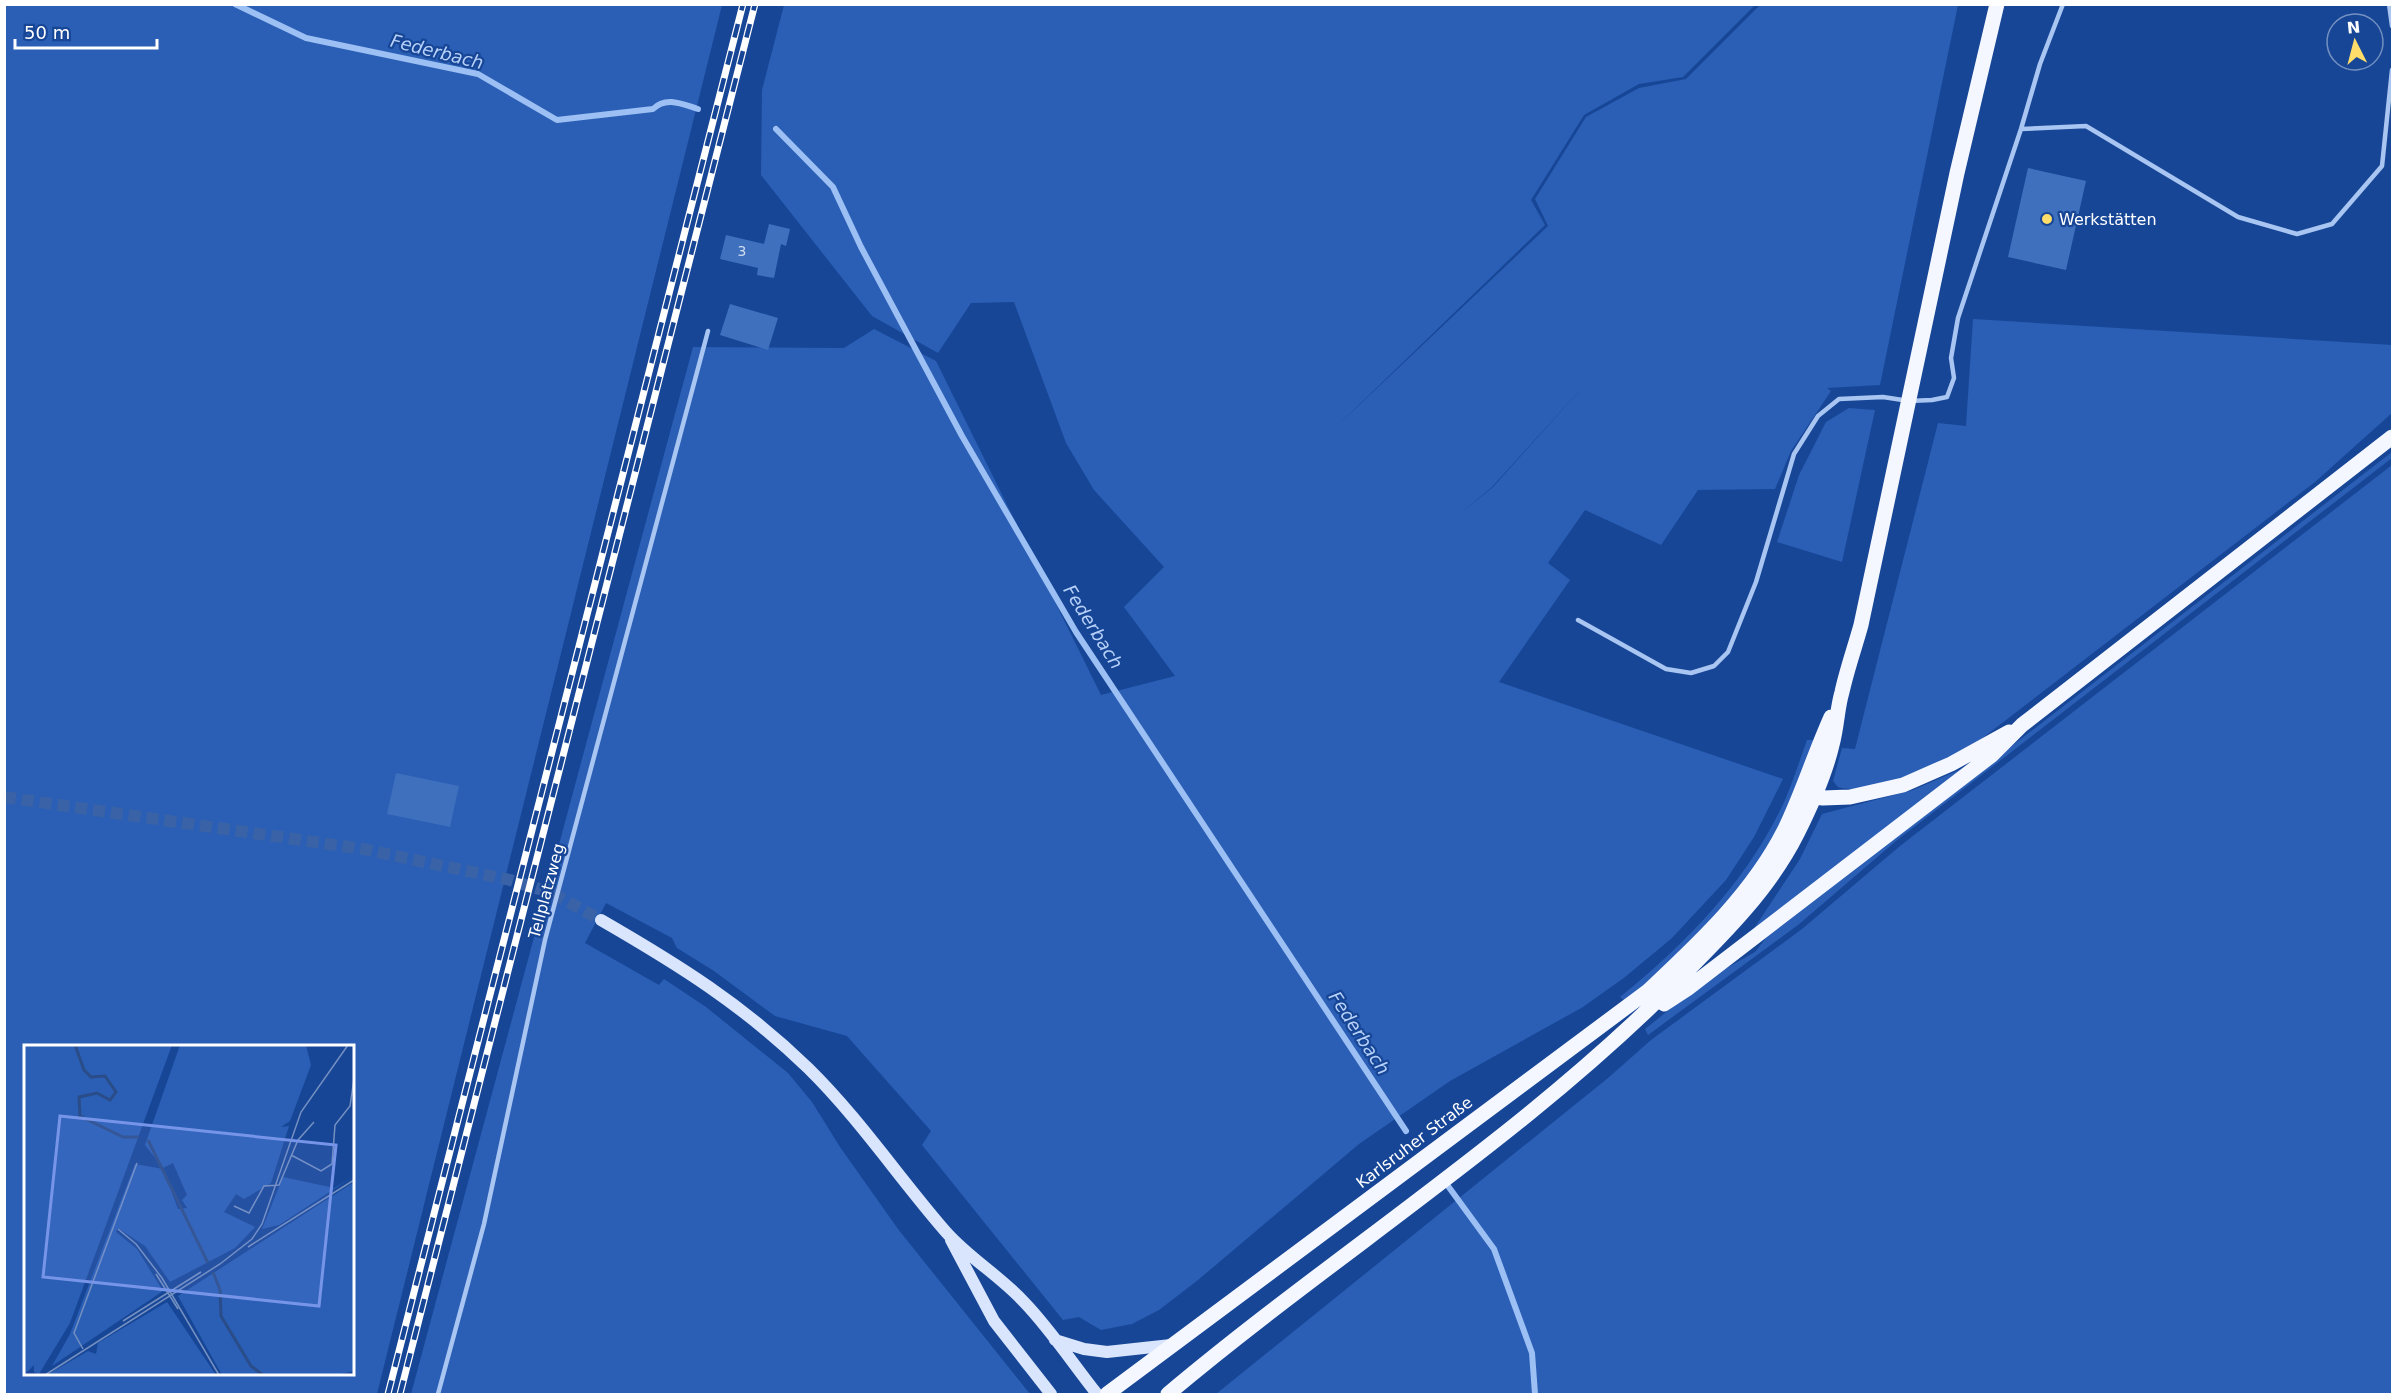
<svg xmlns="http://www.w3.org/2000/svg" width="2397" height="1399" viewBox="0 0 2397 1399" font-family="'DejaVu Sans',sans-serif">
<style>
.green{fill:#2a5fb5;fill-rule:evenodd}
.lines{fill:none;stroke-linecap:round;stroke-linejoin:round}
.stream{stroke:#9cbff4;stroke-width:6}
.building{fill:#3f70be}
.secondary-tunnel{stroke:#3a62a7;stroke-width:12;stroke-dasharray:12 6;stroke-linecap:butt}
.service{stroke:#a9c5f1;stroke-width:4.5}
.secondary{stroke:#d8e5fc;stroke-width:12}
.primary{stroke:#f4f7ff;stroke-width:15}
.rail-casing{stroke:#fff;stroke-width:7}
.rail{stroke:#174697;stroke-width:4.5;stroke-dasharray:14;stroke-linecap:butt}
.poi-dot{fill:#ffdd6a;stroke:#174697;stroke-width:2}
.labels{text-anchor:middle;stroke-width:4.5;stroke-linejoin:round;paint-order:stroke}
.number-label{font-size:14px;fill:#cfdbef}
.poi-label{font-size:16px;fill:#fff;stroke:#174697;text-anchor:start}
.street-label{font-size:16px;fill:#fff;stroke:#174697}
.water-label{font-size:18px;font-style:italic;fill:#b6d0f8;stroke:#174697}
.inset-river{fill:none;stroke:#2a4d89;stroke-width:3}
.inset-road{fill:none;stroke:#7490c1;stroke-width:1.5}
.view{fill:#7795e8;fill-opacity:0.15;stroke:#7795e8;stroke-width:3}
.inset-edge{fill:none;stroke:#fff;stroke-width:3}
</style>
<rect width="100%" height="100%" fill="#174697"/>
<path class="green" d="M 5,5 L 722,5 L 377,1394 L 5,1394 ZM 26,1046 L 352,1046 L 352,1374 L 26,1374 Z
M 784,5 L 1755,5 L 1683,77 L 1639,84 L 1584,115 L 1531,200 L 1545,225 L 1334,429 L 1548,226 L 1535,199 L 1586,117 L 1639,88 L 1686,79 L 1760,5 L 1958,5 L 1880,385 L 1827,388 L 1831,391 L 1791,451 L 1775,489 L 1698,490 L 1661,545 L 1585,510 L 1548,563 L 1570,580 L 1499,682 L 1783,779 L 1754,837 L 1726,880 L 1672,938 L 1625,977 L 1583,1007 L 1450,1081 L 1359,1144 L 1198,1280 L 1159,1310 L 1132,1324 L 1101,1330 L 1079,1317 L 1063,1320 L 922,1145 L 931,1131 L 847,1036 L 775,1016 L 714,971 L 677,948 L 672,938 L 606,903 L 585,943 L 659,985 L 664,979 L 706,1007 L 788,1073 L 812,1102 L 840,1147 L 898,1229 L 1030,1394 L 411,1394 L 693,347 L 844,348 L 874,329 L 936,361 L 1101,695 L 1175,676 L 1124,607 L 1164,567 L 1094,490 L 1066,443 L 1014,302 L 971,303 L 938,353 L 872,316 L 761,175 L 762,90 ZM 1591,378 L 1493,487 L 1460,514 L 1492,487 Z
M 1973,319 L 2392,345 L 2392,413 L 2315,482 L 1980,740 C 1945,761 1879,798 1838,787 L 1833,781 L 1842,748 L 1855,749 L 1938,423 L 1966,426 Z
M 1849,408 L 1875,410 L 1842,562 L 1777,542 L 1799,475 L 1826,422 Z
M 2392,452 L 2392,458 L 1896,841 L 1798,925 L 1648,1035 L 1645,1029 L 1690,993 L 1725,969 L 1755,952 L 1770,933 Z
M 2392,465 L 2392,1394 L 1216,1394 L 1608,1078 L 1651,1040 L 1802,929 L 1900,846 Z
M 1807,740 L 1814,740 C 1803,774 1789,810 1771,842 C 1735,903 1681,958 1625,1001 L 1620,997 C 1687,943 1749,879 1785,800 C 1793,781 1800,760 1807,740 Z
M 1966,767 L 1756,929 L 1755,927 L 1800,859 L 1822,814 L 1913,790 Z"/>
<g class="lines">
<path class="stream" d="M 235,4 L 306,38 L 478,74 L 557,120 L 653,109 C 666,96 682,104 698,109
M 776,129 L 833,187 L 861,247 L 962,436 L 1076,632 L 1406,1131
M 1448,1186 L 1494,1249 L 1532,1353 L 1535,1394"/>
</g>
<path class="building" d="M 2028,168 L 2086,181 L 2066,270 L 2008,257 Z
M 769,224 L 790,229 L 786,246 L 781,244 L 774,278 L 757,275 L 758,268 L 720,259 L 726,235 L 764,244 Z
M 730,304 L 778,318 L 768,350 L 720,335 Z
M 396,773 L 459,786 L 450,827 L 387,814 Z"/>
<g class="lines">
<path class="secondary-tunnel" d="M 4,797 L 363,849 L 510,880 L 552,893 L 601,920"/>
<path class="service" d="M 2389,4 L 2392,26
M 2021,129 L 2086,126 L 2238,217 L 2297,234 L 2332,224 L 2382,166 L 2392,70
M 1578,620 L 1666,669 L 1691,673 L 1714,666 L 1728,652 L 1756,582 L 1794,454 L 1818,416 L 1839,399 L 1883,397 L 1909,401 L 1932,400 L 1947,397 L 1954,378 L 1951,358 L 1958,318 L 2021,129 L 2040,64 L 2063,4
M 438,1394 L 484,1224 L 545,940 L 708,331"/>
<path class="secondary" d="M 601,920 C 679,965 743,1005 808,1068 C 859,1118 899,1178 946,1232 C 969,1258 1000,1276 1024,1302 C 1051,1330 1073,1364 1097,1394
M 951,1240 L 994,1321 L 1051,1394
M 1055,1340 L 1084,1349 L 1107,1352 L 1171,1345"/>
<path class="primary" d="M 1805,795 L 1823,798 L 1850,797 L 1903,785 L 1951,764 L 2009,732
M 1664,1004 L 1687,989 L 1958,781 L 1992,755 L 2022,725 L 2392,437
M 1107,1394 L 1648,991 C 1698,944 1752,894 1784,831 C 1802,794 1814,755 1831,717
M 1168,1394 C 1337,1252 1528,1133 1683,975 C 1725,933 1770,888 1797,834 C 1811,806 1825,775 1832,745 C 1837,727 1837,709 1842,692 C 1847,669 1855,647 1861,625 L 1957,173 L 1997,4"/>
<defs>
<path id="rail" d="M 388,1394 L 743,4
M 400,1394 L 755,4"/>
</defs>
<use href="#rail" class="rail-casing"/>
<use href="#rail" class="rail"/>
</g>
<circle class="poi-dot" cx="2047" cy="219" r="6"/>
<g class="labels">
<g class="number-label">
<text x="742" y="256">3</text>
</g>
<g class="poi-label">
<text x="2059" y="225">Werkstätten</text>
</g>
<g class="street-label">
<text transform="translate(546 891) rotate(-75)" y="6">Tellplatzweg</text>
<text transform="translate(1414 1142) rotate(-37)" y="6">Karlsruher Straße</text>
</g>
<g class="water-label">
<text transform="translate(437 52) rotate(14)" y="6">Federbach</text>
<text transform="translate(1093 627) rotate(58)" y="6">Federbach</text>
<text transform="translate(1359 1033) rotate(57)" y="6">Federbach</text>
</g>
</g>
<g transform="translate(24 1045)">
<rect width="330" height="330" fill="#174697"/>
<path d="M 0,0 L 148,0 L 46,278 L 15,329 L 10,327 L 10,320 L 0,330 ZM 156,0 L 282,0 L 287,20 L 266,76 L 257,82 L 265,81 L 247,138 L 220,154 L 212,149 L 200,167 L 231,182 L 211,203 L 146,237 L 121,201 L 94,183 L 92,187 L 113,204 L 139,246 L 28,321 L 46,289 L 111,119 L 139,124 L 154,164 L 163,163 L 158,155 L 163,150 L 149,118 L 139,123 L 121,100 ZM 330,131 L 255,180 L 238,184 L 259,132 L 310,143 ZM 330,137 L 330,326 L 313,330 L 198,330 L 154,251 ZM 143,257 L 192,330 L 23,330 L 64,306 L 72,309 L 74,298 Z" fill="#2a5fb5"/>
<path class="inset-river" d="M 51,0 L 60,25 L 67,32 L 81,31 L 92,47 L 86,55 L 73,48 L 55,52 L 56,71 L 99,92 L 115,92M 124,95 L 184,218M 189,227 L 196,245 L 197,271 L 227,321 L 239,330"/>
<path class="inset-road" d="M 267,110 L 297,126 L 308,119 L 311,80 L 326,61 L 330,34M 210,161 L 225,168 L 240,141 L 255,140 L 274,95 L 290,77M 94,184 L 112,199 L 138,233 L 195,330M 224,202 L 330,135M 132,229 L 154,264M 99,276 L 177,227M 59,304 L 50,288 L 113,118M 21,330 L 196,219 L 228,194 L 238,179 L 277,67 L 324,0"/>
<path class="view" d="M 36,71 L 312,100 L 295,261 L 19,232 Z"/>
<rect width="330" height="330" class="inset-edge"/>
</g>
<rect width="2397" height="1399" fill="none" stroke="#ffffff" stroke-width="12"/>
<g transform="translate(2355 42) rotate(354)"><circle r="28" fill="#174697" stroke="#7490c1" stroke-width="1.5"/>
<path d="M0-4.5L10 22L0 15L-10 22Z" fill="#ffdd6a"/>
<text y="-9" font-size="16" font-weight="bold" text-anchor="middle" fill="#ffffff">N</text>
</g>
<path d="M15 39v9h142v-9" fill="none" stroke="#ffffff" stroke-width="3"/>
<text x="24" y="39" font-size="18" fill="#ffffff" stroke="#174697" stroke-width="4.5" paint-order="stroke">50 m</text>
</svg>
